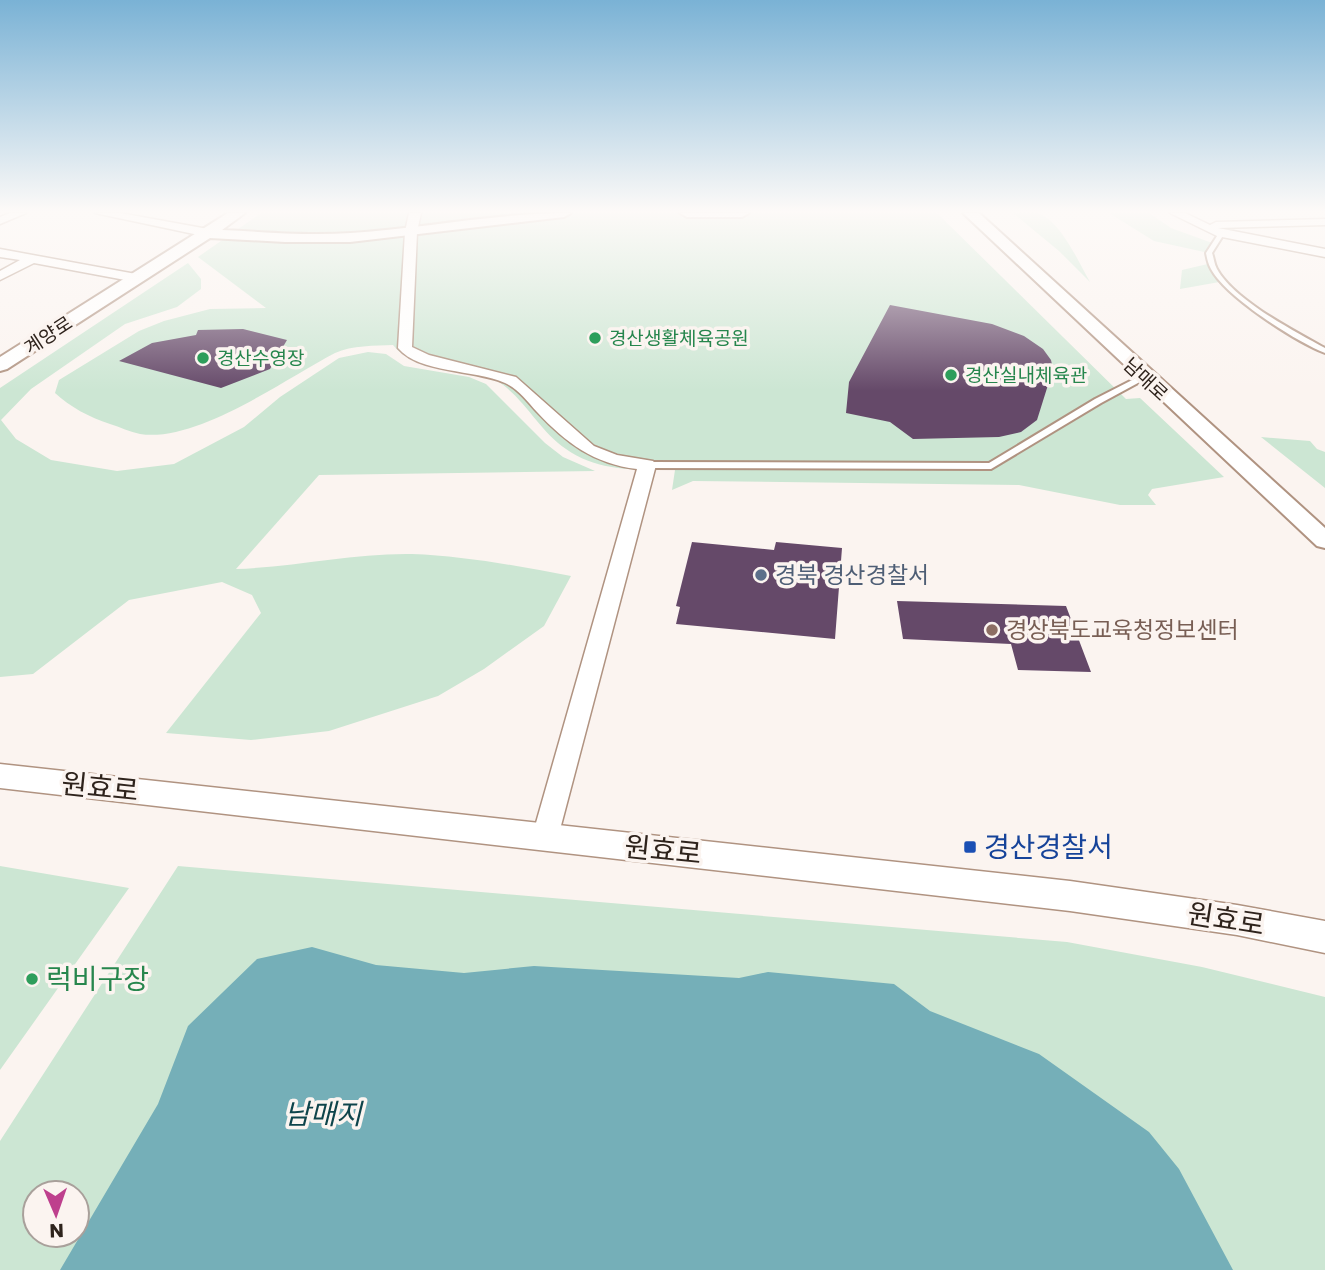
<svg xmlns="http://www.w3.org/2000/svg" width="1325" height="1270" viewBox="0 0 1325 1270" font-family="Poppins,'Noto Sans KR',sans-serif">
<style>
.green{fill:#cce6d3;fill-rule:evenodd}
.water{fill:#75afb8}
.building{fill:#654969}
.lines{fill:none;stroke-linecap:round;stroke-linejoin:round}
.service-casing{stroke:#b09381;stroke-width:4}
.minor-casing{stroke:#b09381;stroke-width:3}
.tertiary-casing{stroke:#b09381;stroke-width:4}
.secondary-casing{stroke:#b09381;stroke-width:3}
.service{fill:#fff;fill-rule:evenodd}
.minor{fill:#fff;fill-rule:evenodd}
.tertiary{fill:#fff;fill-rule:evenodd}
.secondary{fill:#fff;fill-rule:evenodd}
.leisure-dot{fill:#2e9e5b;stroke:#fbf4f0;stroke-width:2.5}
.service-dot{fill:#5c6f8a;stroke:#fbf4f0;stroke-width:2.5}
.education-dot{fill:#8d6e63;stroke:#fbf4f0;stroke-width:2.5}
.transit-dot{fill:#1a4fb4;stroke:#fbf4f0;stroke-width:2.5}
.labels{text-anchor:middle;stroke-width:7;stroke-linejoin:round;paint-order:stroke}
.far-street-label{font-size:19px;fill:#2e231c;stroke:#fbf4f0}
.far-leisure-label{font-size:19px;fill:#27864d;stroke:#fbf4f0;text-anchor:start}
.service-label{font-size:23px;fill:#4e5e75;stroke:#fbf4f0;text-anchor:start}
.education-label{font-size:23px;fill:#785e54;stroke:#fbf4f0;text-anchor:start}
.near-street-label{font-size:28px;fill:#2e231c;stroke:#fbf4f0}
.near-transit-label{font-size:28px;fill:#164399;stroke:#fbf4f0;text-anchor:start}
.near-leisure-label{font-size:28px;fill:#27864d;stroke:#fbf4f0;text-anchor:start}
.near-water-label{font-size:28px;font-style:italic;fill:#0e444b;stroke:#fbf4f0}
</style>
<rect width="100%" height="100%" fill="#fbf4f0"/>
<path class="green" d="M 261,213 L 937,213 L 1126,399 L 1140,398 L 1224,477 L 1152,489 L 1148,495 L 1156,505 L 1120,505 L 1019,485 L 693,481 L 672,490 L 675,470 C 638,470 598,472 566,449 C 535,428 520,387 483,374 C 453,362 415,372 393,345 C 375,346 352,345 335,353 C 285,379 197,443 140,434 C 130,432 120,427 110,424 C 89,417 70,407 55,393 L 59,380 L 139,331 L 164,321 L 210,309 L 266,308 L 198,257 Z
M 1013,213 C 1020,213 1029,212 1036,213 C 1059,217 1079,263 1090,282 L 1059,251 Z
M 1109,213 L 1149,213 L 1171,228 L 1215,244 L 1209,253 L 1154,241 Z
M 188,263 L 201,279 L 201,289 L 177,307 L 125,324 L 31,389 L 1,420 L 16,439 L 51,460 L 117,471 L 174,464 L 244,427 L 280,397 L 339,358 L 368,352 L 386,354 L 404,366 L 469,377 L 486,384 L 545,443 L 563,457 L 595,471 L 319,475 L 236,569 C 295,567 353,553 412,554 C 465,556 518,566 571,576 L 544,626 L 484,669 L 438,696 L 329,731 L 251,740 L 166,733 L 261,613 L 252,595 L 222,582 L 129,600 L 33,674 L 0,677 L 0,388 Z
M 1212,263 L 1225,281 L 1180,289 L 1182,270 Z
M 1261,437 L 1310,441 L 1317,449 L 1325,452 L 1325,488 Z
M 0,866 L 129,888 L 0,1070 Z
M 178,866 L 1067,942 L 1202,967 L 1325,997 L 1325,1270 L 0,1270 L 0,1141 ZM 35,1193 L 77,1193 L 77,1235 L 35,1235 Z"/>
<path class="water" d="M 312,947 L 376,965 L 464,973 L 534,966 L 739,978 L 768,972 L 894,984 L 930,1011 L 1039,1054 L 1149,1132 L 1179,1169 L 1233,1270 L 60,1270 L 158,1104 L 188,1026 L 257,959 Z"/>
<path class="building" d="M 890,305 L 992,324 L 1024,336 L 1043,349 L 1051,360 L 1053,369 L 1037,420 L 1021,432 L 999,437 L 913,439 L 890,422 L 846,413 L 849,382 Z
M 243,329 L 287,340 L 270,369 L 221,388 L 119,361 L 152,343 L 196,335 L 198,330 Z
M 692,542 L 774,550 L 776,542 L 842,548 L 835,639 L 676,624 L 680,607 L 676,606 Z
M 897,601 L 1066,606 L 1091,672 L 1018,670 L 1011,644 L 903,639 Z"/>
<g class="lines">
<defs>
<path id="service" d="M 1219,233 L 1224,234 L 1212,253 C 1214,258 1214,264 1217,269 C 1234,300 1294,331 1325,348 L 1325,353 C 1295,341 1226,297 1211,269 C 1208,264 1207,258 1206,253 Z
M 1142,375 L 1149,377 L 1101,403 L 991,469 L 647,468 L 643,465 L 647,462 L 989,463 L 1095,399 Z"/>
<path id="minor" d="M 10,213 L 26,213 L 0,224 L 0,217 Z
M 95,213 L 120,213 L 208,229 L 214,233 L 208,237 Z
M 409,213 L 421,213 L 417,232 L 412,347 L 429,355 L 516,377 L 594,446 L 617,455 L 653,461 L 656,465 L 558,837 L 554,844 L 545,846 L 536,844 L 532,837 L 637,469 C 594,464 566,443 537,412 C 527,401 518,389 505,383 C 474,369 420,374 398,348 L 405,232 Z
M 1170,213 L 1185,213 L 1210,225 L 1216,222 L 1325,219 L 1325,225 L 1218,228 L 1325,249 L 1325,257 L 1217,236 Z
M 0,249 L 136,274 L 142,278 L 136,282 L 34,263 L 0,280 L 0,271 L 20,260 L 0,257 Z"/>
<path id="tertiary" d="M 228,213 L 245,213 L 222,230 C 265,232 308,236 351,233 C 425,228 497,213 571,213 L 564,217 L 350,242 L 285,242 L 210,238 L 7,369 L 0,371 L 0,357 Z
M 680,213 L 749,213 L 742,217 L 687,217 Z
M 963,213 L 979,213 L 1325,528 L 1325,548 L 1317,546 Z"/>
<path id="secondary" d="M 0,764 L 1070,881 L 1237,905 L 1325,921 L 1325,953 L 1237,935 L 1070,911 L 0,788 Z"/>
</defs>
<use href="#service" class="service-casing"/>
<use href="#minor" class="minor-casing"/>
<use href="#tertiary" class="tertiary-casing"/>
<use href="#secondary" class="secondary-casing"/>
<use href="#service" class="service"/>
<use href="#minor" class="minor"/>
<use href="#tertiary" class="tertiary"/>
<use href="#secondary" class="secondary"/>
</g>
<linearGradient id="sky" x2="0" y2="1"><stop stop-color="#7ab2d5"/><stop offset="0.54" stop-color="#fdfaf8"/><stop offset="1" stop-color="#fdfaf8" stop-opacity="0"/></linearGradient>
<rect width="1325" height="391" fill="url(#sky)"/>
<g class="leisure-dot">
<circle cx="595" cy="338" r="7"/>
<circle cx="203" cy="358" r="7"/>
<circle cx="951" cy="375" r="7"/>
<circle cx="32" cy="979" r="7"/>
</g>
<circle class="service-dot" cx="761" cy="575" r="7"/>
<circle class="education-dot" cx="992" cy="630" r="7"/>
<rect class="transit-dot" x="963" y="840" width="14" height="14" rx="3.5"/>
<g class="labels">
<g class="far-street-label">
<text transform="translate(48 335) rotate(-33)" y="7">계양로</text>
<text transform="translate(1146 379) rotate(43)" y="7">남매로</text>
</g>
<g class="far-leisure-label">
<text x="609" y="345">경산생활체육공원</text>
<text x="217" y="365">경산수영장</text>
<text x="965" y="382">경산실내체육관</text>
</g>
<g class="service-label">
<text x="775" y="583">경북 경산경찰서</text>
</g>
<g class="education-label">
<text x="1006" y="638">경상북도교육청정보센터</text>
</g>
<g class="near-street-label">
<text transform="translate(100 787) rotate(6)" y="10">원효로</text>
<text transform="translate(663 850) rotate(6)" y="10">원효로</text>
<text transform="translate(1226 919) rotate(9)" y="10">원효로</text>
</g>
<g class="near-transit-label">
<text x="984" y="857">경산경찰서</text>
</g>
<g class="near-leisure-label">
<text x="46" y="989">럭비구장</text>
</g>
<g class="near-water-label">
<text x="323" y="1124">남매지</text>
</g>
</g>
<g transform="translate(56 1214) rotate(178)"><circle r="33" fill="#fbf4f0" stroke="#a9a09b" stroke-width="2"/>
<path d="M0-5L12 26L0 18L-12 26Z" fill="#be408d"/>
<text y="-10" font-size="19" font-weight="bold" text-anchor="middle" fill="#2e231c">N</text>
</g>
</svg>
